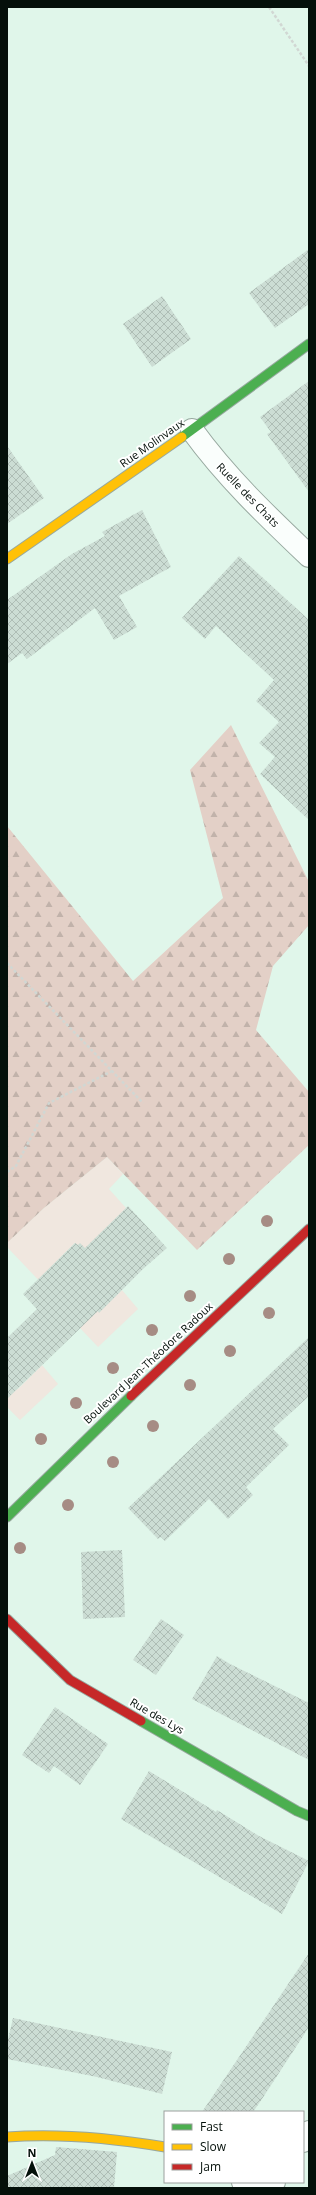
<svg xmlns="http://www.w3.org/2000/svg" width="316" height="2195" viewBox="0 0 316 2195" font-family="'Open Sans',sans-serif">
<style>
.green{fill:#f0e7df}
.forest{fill:url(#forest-firs)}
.building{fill:url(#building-cross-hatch)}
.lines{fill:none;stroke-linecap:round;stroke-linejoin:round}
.street-casing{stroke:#97a89f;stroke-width:24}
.fast-casing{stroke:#97a89f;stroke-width:11}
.slow-casing{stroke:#97a89f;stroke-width:11}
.jam-casing{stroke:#97a89f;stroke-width:11}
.path{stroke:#d1d7d3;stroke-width:2.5;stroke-dasharray:3 2;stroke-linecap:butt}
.street{stroke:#fafefc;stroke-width:22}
.fast{stroke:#4caf50;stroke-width:9}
.slow{stroke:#ffc107;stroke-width:9}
.jam{stroke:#c62828;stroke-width:9}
.tree{fill:#a68c84}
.labels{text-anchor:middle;stroke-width:4;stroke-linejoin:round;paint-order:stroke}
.street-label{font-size:11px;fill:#04100a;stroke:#fff}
</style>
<defs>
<pattern id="forest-firs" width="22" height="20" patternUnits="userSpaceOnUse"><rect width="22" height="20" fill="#e3d0c7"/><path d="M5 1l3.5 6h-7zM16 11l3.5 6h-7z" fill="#c1b2aa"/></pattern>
<pattern id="building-cross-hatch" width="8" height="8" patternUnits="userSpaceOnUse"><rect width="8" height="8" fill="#ccddd4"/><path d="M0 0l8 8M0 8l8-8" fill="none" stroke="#aebdb5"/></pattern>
</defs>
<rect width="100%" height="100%" fill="#e0f6ea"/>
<path class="green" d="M 107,1157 L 123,1174 L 109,1189 L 126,1208 L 88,1252 L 75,1243 L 52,1266 L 99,1312 L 122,1290 L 138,1309 L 98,1347 L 47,1293 L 49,1291 L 7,1247 L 7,1243 L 44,1208 Z
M 42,1365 L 58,1384 L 20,1420 L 7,1407 L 7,1378 L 18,1389 Z"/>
<path class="forest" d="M 231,725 L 309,882 L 309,925 L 273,966 L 256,1030 L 309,1092 L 309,1145 L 197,1250 L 107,1157 L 44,1208 L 7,1243 L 7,826 L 133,981 L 223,898 L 190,770 Z"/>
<path class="building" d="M 309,249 L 309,304 L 275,328 L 249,293 Z
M 162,296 L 191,339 L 152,367 L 123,324 Z
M 309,381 L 309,492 L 267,434 L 271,432 L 260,417 Z
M 7,446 L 44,498 L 7,524 Z
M 142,510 L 171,567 L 119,596 L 137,627 L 114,640 L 95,608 L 27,659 L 22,653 L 7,664 L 7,600 L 72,554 L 105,536 L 102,532 Z
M 239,556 L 309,620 L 309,820 L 260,774 L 275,757 L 259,743 L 279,722 L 256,701 L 274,680 L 216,626 L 205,639 L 182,618 Z
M 128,1206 L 167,1248 L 143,1269 L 99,1313 L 98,1311 L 7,1399 L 7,1338 L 37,1309 L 23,1294 L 75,1243 L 78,1245 L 80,1243 L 85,1248 Z
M 309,1337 L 309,1396 L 273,1429 L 289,1445 L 246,1487 L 253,1495 L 228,1519 L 209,1499 L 165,1541 L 161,1537 L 158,1539 L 128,1508 Z
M 122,1550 L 125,1617 L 83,1619 L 81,1552 Z
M 161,1619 L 184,1635 L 156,1675 L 133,1660 Z
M 217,1656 L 230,1664 L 309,1703 L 309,1760 L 192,1699 Z
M 55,1707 L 108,1744 L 80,1785 L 54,1766 L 49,1773 L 22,1755 Z
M 149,1771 L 216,1812 L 217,1810 L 259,1836 L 309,1861 L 282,1914 L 121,1819 Z
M 309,1953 L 309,2027 L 262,2099 L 253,2112 L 202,2112 Z
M 13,2018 L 172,2052 L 162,2094 L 97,2077 L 7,2059 L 7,2044 Z
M 56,2147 L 117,2152 L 114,2188 L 7,2188 L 7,2176 L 55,2155 Z"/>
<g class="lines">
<defs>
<path id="street" d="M 192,430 C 226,477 267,516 309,556
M 303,2141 L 309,2132
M 243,2182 L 253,2188
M 270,2188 L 274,2182"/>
<path id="fast" d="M 182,437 L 309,344
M 7,1517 L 131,1396
M 141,1721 L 297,1811 L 309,1816"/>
<path id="slow" d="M 7,559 L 182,437
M 7,2137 C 61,2133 112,2138 165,2147"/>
<path id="jam" d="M 131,1396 L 309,1229
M 7,1619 L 70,1680 L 141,1721"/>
</defs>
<use href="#street" class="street-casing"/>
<use href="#fast" class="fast-casing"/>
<use href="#slow" class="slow-casing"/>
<use href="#jam" class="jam-casing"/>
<path class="path" d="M 269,7 L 309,66
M 7,963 L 143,1103
M 7,1172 L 16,1166 L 49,1103 L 112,1071"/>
<use href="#street" class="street"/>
<use href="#fast" class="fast"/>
<use href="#slow" class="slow"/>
<use href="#jam" class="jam"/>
</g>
<g class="tree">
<circle cx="267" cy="1221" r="6"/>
<circle cx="229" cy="1259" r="6"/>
<circle cx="190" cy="1296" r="6"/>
<circle cx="269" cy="1313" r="6"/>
<circle cx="152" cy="1330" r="6"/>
<circle cx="230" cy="1351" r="6"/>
<circle cx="113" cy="1368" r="6"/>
<circle cx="190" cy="1385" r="6"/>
<circle cx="76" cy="1403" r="6"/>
<circle cx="153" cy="1426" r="6"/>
<circle cx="41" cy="1439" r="6"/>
<circle cx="113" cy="1462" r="6"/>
<circle cx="68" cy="1505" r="6"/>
<circle cx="20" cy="1548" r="6"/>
</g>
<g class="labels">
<g class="street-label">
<text transform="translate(152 443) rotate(-35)" y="4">Rue Molinvaux</text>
<text transform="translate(248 495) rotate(46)" y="4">Ruelle des Chats</text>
<text transform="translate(148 1363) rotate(-43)" y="4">Boulevard Jean-Théodore Radoux</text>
<text transform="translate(157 1716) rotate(30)" y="4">Rue des Lys</text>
</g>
</g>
<rect width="316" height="2195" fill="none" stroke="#04100a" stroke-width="16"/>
<rect x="164" y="2111" width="140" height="72" fill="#ffffff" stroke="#9b9f9d"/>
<rect x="172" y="2124" width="20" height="6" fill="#4caf50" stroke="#9b9f9d"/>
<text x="200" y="2131" font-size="12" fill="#04100a">Fast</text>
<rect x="172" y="2144" width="20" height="6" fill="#ffc107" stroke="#9b9f9d"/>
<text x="200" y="2151" font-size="12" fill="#04100a">Slow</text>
<rect x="172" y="2164" width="20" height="6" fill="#c62828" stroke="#9b9f9d"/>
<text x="200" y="2171" font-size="12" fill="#04100a">Jam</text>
<g transform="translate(32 2163)" stroke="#ffffff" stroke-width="3" paint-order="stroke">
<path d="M0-3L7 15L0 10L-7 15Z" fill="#04100a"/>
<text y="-6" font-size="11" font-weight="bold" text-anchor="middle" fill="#04100a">N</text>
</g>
</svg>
